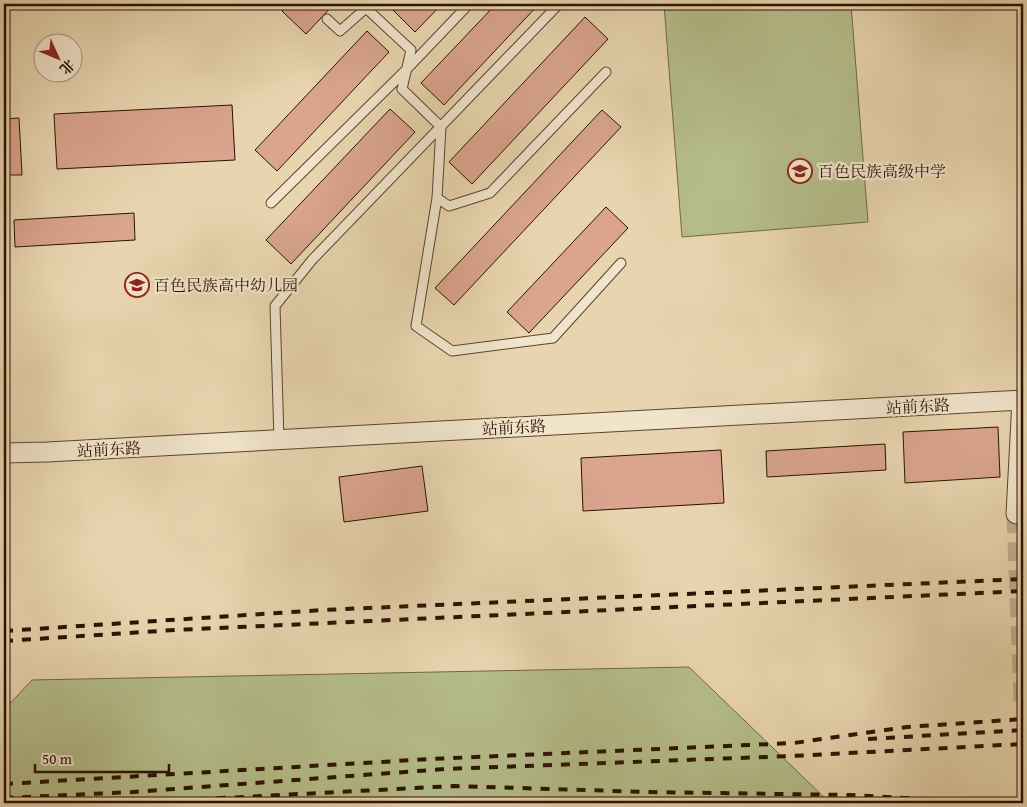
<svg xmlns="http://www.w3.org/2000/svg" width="1027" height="807" viewBox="0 0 1027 807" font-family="'Gentium Book Plus','Noto Serif SC',serif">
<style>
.green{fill:#b5bd8b;stroke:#706848}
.building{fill:#daa48e;stroke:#2c1204}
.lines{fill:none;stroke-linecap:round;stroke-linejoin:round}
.street-tunnel{stroke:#c2ae8d;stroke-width:19;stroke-dasharray:19 9;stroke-linecap:butt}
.lane-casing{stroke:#5b432f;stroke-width:11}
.street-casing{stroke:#5b432f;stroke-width:21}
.lane{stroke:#f0e4cb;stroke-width:9}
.street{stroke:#f0e4cb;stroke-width:19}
.rail{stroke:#2c1204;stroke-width:4;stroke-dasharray:9 9;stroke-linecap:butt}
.labels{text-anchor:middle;stroke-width:4.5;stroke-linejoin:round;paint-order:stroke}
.poi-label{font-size:16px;fill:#2c1204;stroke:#f0e4cb;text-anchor:start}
.street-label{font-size:16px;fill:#2c1204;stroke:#f0e4cb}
</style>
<rect width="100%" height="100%" fill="#e8d5af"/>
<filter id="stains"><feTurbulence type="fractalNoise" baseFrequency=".004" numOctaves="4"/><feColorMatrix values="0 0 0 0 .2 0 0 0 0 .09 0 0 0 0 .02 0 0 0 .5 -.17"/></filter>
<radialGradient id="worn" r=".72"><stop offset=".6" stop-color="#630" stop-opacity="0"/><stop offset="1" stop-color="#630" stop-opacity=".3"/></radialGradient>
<path class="green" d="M 664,4 L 851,4 L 868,222 L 682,237 Z
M 689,667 L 830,803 L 4,803 L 4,710 L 32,680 Z"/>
<path class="building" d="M 289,4 L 334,4 L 306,34 L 282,11 Z
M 399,4 L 442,4 L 415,32 L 393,10 Z
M 496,4 L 539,4 L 444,105 L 421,83 Z
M 585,17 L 608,39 L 472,184 L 449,162 Z
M 367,31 L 389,52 L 277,171 L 255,150 Z
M 232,105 L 235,160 L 57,169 L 54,114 Z
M 390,109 L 415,132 L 291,264 L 266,240 Z
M 602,110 L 621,127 L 454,305 L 435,288 Z
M 19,118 L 22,175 L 4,175 L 4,119 Z
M 606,207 L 628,228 L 529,333 L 507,312 Z
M 134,213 L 135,240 L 15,247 L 14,220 Z
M 998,427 L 1000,477 L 905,483 L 903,432 Z
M 885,444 L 886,470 L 767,477 L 766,451 Z
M 721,450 L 724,503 L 583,511 L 581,458 Z
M 422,466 L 428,511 L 344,522 L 339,477 Z"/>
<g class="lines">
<path class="street-tunnel" d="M 1016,514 L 1023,701"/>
<defs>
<path id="lane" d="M 370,4 L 366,8 L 411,50 L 402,89 L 441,127 L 437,198 L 449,206 L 490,193 L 606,72
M 327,19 L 340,31 L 366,8
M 437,198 L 416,326 L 452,351 L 553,338 L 621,263
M 271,203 L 407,69 L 469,4
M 279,440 L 275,306 L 312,260 L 559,4"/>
<path id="street" d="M 4,453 L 47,452 L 1023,400
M 1016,514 L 1022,400"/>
</defs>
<use href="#lane" class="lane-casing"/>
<use href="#street" class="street-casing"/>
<use href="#lane" class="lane"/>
<use href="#street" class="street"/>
<path class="rail" d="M 4,631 L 323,610 L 1023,579
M 4,641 L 175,630 L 1023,591
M 868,739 L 1023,730
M 4,784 L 431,759 L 794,743 L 907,727 L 1023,719
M 4,798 L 133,792 L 445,769 L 792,756 L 1023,744
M 127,803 L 454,786 L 648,792 L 850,795 L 995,803 L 1023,802"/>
</g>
<defs>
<symbol id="school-ring" viewBox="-11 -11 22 22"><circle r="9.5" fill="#f0e4cb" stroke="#8f2418" stroke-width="1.5"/><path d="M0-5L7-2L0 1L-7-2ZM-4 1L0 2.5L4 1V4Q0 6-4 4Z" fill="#8f2418"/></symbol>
</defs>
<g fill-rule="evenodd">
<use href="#school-ring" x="786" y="157" width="28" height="28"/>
<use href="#school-ring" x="123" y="271" width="28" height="28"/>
</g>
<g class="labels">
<g class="poi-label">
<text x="818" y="177">百色民族高级中学</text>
<text x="154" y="291">百色民族高中幼儿园</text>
</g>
<g class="street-label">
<text transform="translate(918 406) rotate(-3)" y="6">站前东路</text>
<text transform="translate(514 427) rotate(-3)" y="6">站前东路</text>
<text transform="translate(109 449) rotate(-3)" y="6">站前东路</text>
</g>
</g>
<rect width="1027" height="807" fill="none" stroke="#e8d5af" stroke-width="20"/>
<rect x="5" y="5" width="1017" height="797" fill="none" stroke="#2c1204" stroke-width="2.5"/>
<rect x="10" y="10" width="1007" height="787" fill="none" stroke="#2c1204"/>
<g transform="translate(58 58) rotate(134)"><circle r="24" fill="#f0e4cb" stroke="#a2907b"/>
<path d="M0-4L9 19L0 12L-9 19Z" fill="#8f2418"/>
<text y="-8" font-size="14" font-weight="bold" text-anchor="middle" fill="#2c1204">北</text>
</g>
<path d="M35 764v8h134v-8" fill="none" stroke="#2c1204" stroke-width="2.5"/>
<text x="42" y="764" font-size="15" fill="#2c1204" stroke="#f0e4cb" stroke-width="4" paint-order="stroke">50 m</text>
<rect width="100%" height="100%" filter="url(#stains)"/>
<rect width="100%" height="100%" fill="url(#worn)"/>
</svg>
